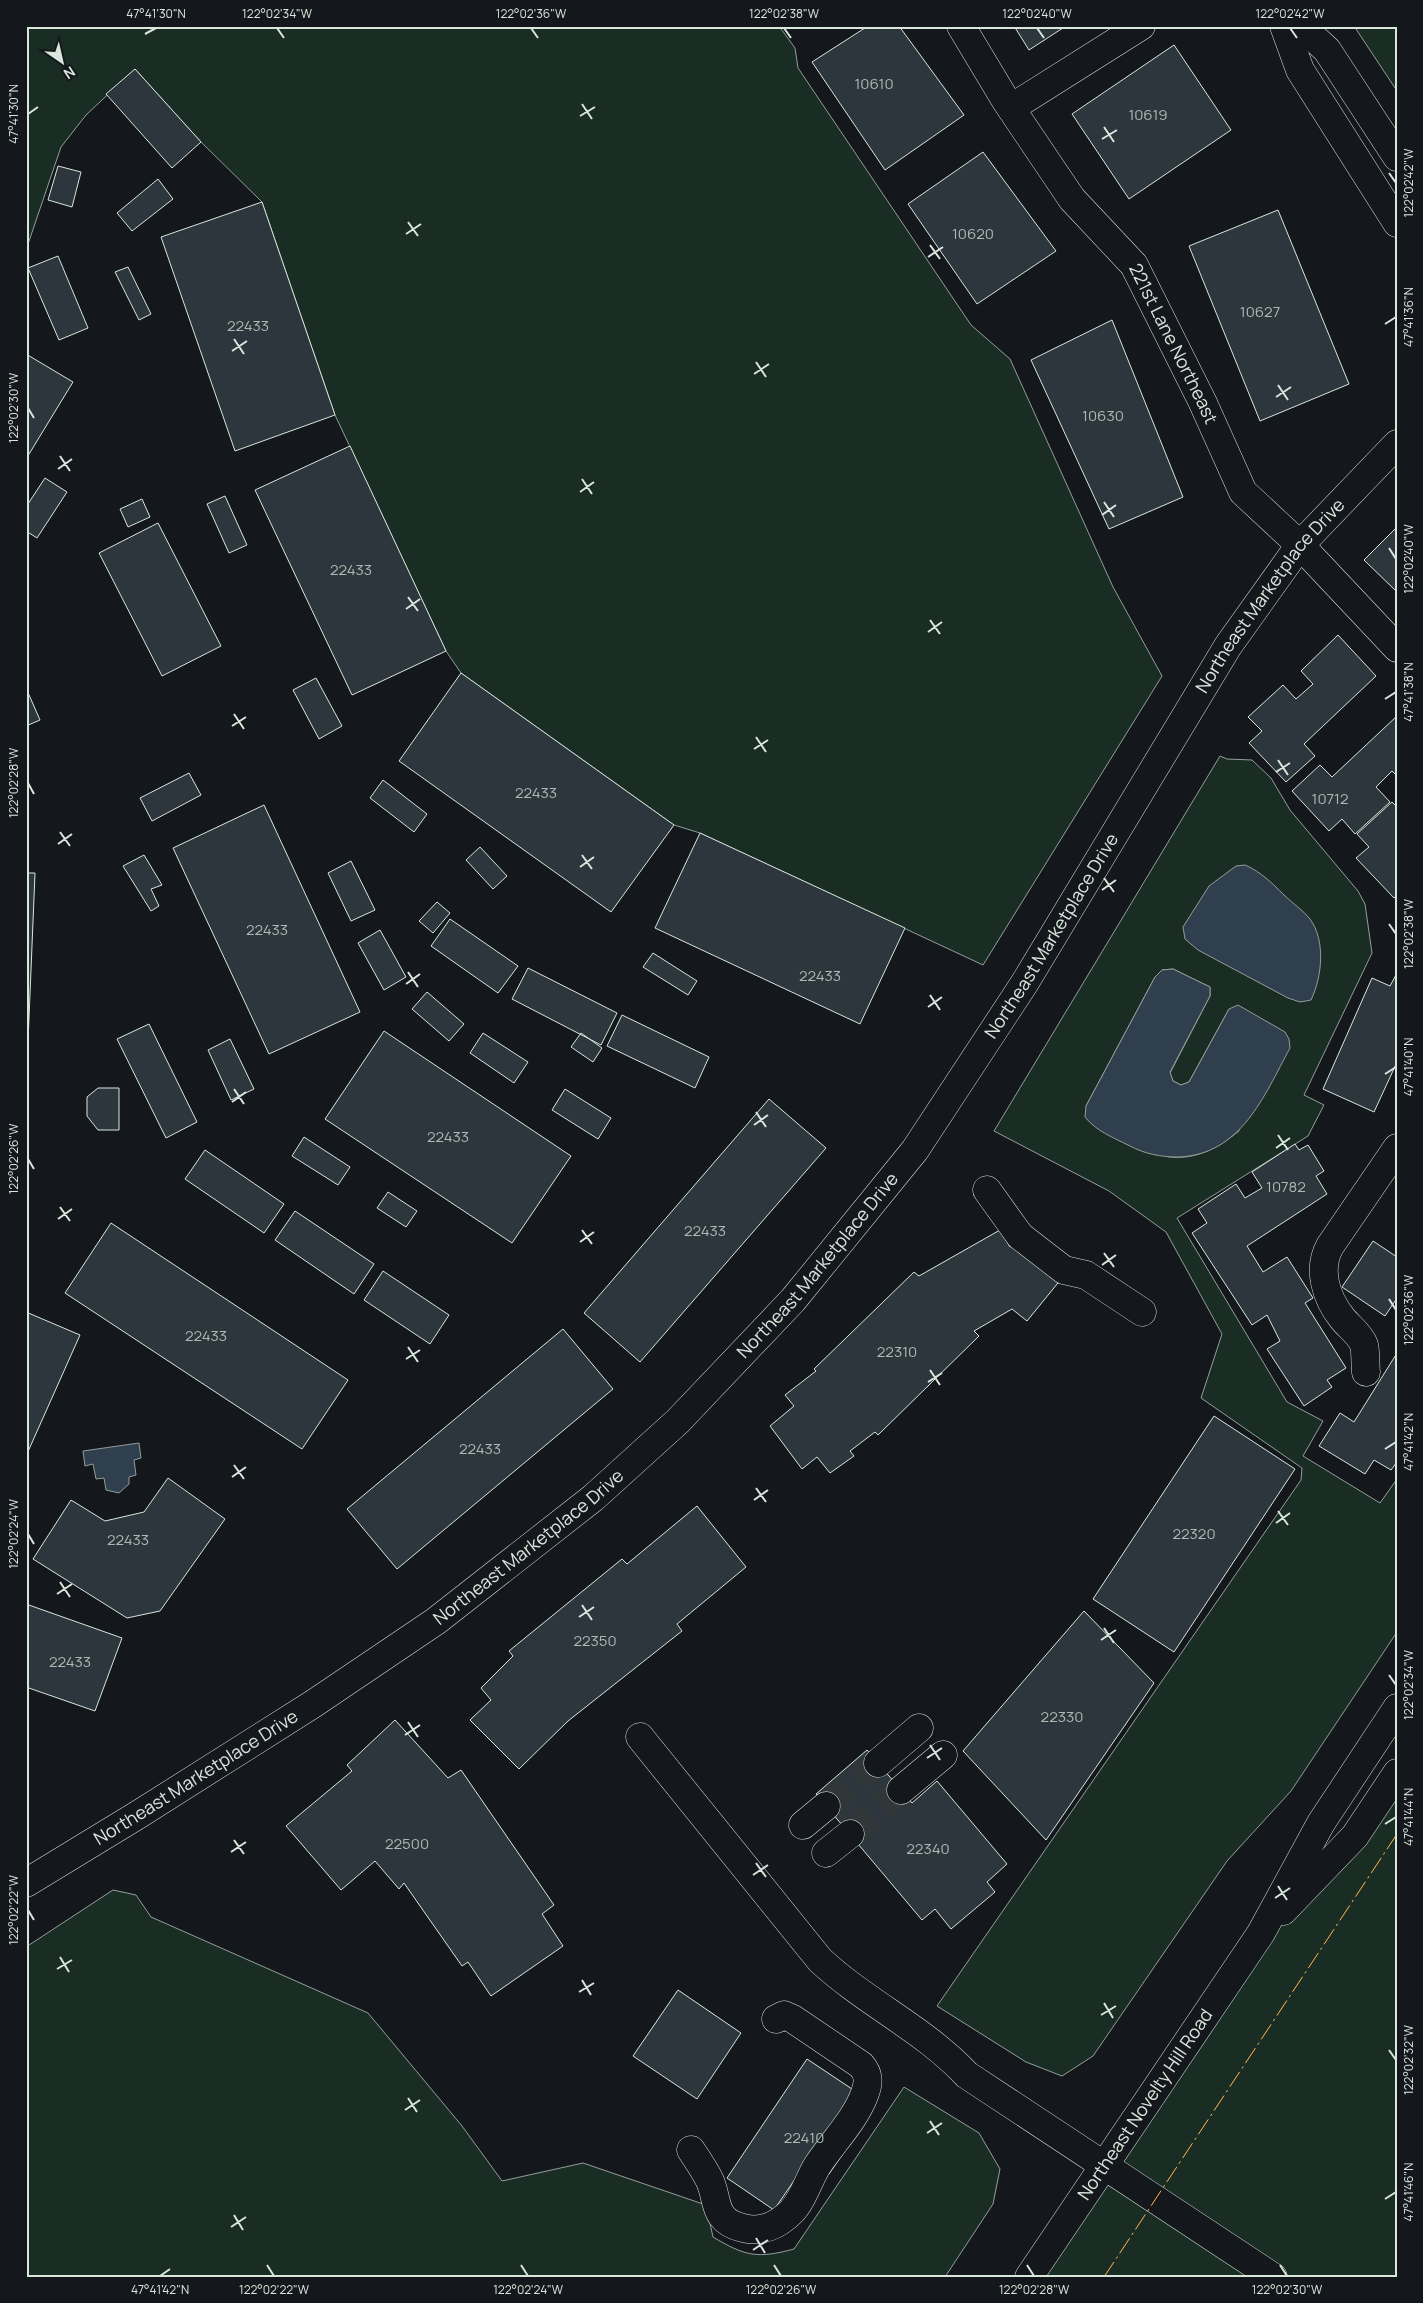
<svg xmlns="http://www.w3.org/2000/svg" width="1423" height="2303" viewBox="0 0 1423 2303" font-family="Manrope,sans-serif">
<style>
.green{fill:#1a2d24;stroke:#939e99;fill-rule:evenodd}
.water{fill:#2f3f4d;stroke:#939e99}
.building{fill:#2c363c;stroke:#d8e6dc}
.lines{fill:none;stroke-linecap:round;stroke-linejoin:round}
.minor-tunnel{stroke:#313739;stroke-width:28;stroke-dasharray:28 14;stroke-linecap:butt}
.minor-casing{stroke:#d8e6dc;stroke-width:29}
.major-casing{stroke:#d8e6dc;stroke-width:29}
.minor{stroke:#14181c;stroke-width:28}
.major{stroke:#14181c;stroke-width:28}
.power{stroke:#ffb74d;stroke-width:1;stroke-dasharray:18 4 2.5 4;stroke-linecap:butt}
.ticks{fill:none;stroke:#d8e6dc;stroke-width:2}
.labels{text-anchor:middle;stroke-width:4;stroke-linejoin:round;paint-order:stroke}
.number-label{font-size:15px;fill:#adbab4}
.street-label{font-size:18px;fill:#d8e6dc;stroke:#14181c}
.neatline{fill:none;stroke:#d8e6dc;stroke-width:2}
.ticks-label{font-size:12px;text-anchor:middle;fill:#d8e6dc}
</style>
<rect width="100%" height="100%" fill="#14181c"/>
<path class="green" d="M 26,26 L 779,26 L 795,48 L 798,68 L 971,325 L 1010,359 L 1113,587 L 1162,676 L 983,965 L 700,833 L 674,825 L 461,673 L 446,651 L 335,415 L 262,202 L 201,142 L 135,69 L 86,115 L 61,147 L 26,250 Z
M 1354,26 L 1397,26 L 1397,91 Z
M 1220,756 L 1227,759 L 1252,760 L 1271,778 L 1290,810 L 1358,891 L 1365,904 L 1372,953 L 1304,1095 L 1324,1105 L 1308,1136 L 1177,1218 L 1287,1402 L 1323,1421 L 1303,1456 L 1380,1503 L 1397,1479 L 1397,1632 L 1291,1791 L 1227,1861 L 1093,2056 L 1062,2076 L 1026,2062 L 937,2006 L 1301,1480 L 1302,1468 L 1201,1398 L 1222,1334 L 1166,1232 L 1109,1191 L 994,1131 ZM 1173,969 L 1210,987 L 1210,996 L 1170,1073 L 1173,1081 L 1181,1085 L 1189,1082 L 1229,1009 L 1239,1131 C 1219,1147 1197,1160 1169,1157 C 1159,1156 1099,1114 1086,1106 L 1155,977 L 1162,970 Z
M 1397,1773 L 1397,2277 L 1029,2277 L 1261,1933 Z
M 113,1890 L 136,1895 L 151,1917 L 368,2013 L 462,2126 L 502,2181 L 583,2163 L 706,2205 L 713,2237 C 745,2256 757,2259 794,2249 L 904,2087 L 979,2133 L 1000,2169 L 993,2204 L 945,2277 L 26,2277 L 26,1947 Z"/>
<path class="water" d="M 1245,865 C 1261,872 1272,883 1284,895 C 1292,903 1303,910 1310,919 C 1326,941 1322,977 1311,1000 L 1300,1002 L 1288,998 L 1198,950 L 1185,939 L 1183,927 L 1209,886 L 1236,866 Z
M 1173,969 L 1210,987 L 1210,996 L 1170,1072 L 1173,1081 L 1181,1085 L 1189,1082 L 1229,1009 L 1238,1005 L 1285,1032 L 1289,1039 L 1290,1048 C 1264,1096 1241,1155 1178,1157 C 1161,1157 1145,1154 1130,1146 C 1114,1138 1096,1131 1085,1117 L 1086,1106 L 1155,977 L 1162,970 Z
M 139,1443 L 141,1458 L 134,1460 L 136,1475 L 129,1477 L 129,1484 L 119,1493 L 106,1490 L 104,1478 L 96,1479 L 93,1464 L 85,1466 L 83,1451 Z"/>
<path class="building" d="M 868,26 L 899,26 L 964,115 L 885,170 L 812,62 Z
M 1014,26 L 1066,26 L 1029,50 Z
M 1174,45 L 1231,130 L 1129,199 L 1072,114 Z
M 135,69 L 201,142 L 172,168 L 106,94 Z
M 983,152 L 1056,251 L 977,304 L 908,204 Z
M 58,166 L 81,172 L 72,207 L 48,200 Z
M 158,179 L 173,199 L 132,231 L 117,213 Z
M 262,202 L 335,415 L 235,451 L 161,237 Z
M 1278,210 L 1349,384 L 1260,421 L 1189,246 Z
M 58,256 L 88,328 L 59,340 L 28,268 Z
M 128,267 L 151,314 L 139,320 L 115,272 Z
M 1112,320 L 1183,497 L 1109,529 L 1031,360 Z
M 26,354 L 73,382 L 26,459 Z
M 350,446 L 446,651 L 352,695 L 255,490 Z
M 45,478 L 67,492 L 37,538 L 26,531 L 26,507 Z
M 225,496 L 247,545 L 229,553 L 207,504 Z
M 142,499 L 150,517 L 128,527 L 120,509 Z
M 158,523 L 221,646 L 162,676 L 99,553 Z
M 1397,527 L 1397,592 L 1364,560 Z
M 1338,635 L 1376,676 L 1304,744 L 1315,756 L 1286,782 L 1249,743 L 1262,731 L 1248,717 L 1283,685 L 1296,699 L 1313,684 L 1301,671 Z
M 461,673 L 674,825 L 611,912 L 399,761 Z
M 316,678 L 342,726 L 319,739 L 293,690 Z
M 26,688 L 40,720 L 26,726 Z
M 1397,716 L 1397,776 L 1392,771 L 1376,787 L 1390,802 L 1355,834 L 1342,819 L 1329,831 L 1292,791 L 1320,765 L 1332,777 Z
M 189,773 L 201,795 L 152,821 L 140,798 Z
M 383,780 L 427,814 L 414,832 L 370,798 Z
M 1392,802 L 1397,807 L 1397,895 L 1394,898 L 1356,858 L 1369,847 L 1357,834 Z
M 264,805 L 360,1012 L 269,1054 L 173,848 Z
M 700,833 L 905,928 L 860,1024 L 655,928 Z
M 480,847 L 507,876 L 493,889 L 466,860 Z
M 144,855 L 162,885 L 151,889 L 159,906 L 151,911 L 123,866 Z
M 351,861 L 375,910 L 351,921 L 328,873 Z
M 26,873 L 35,873 L 26,1091 Z
M 437,902 L 450,913 L 433,933 L 419,921 Z
M 450,919 L 518,966 L 498,993 L 431,946 Z
M 380,930 L 406,977 L 384,990 L 358,943 Z
M 653,953 L 697,981 L 688,995 L 643,967 Z
M 528,968 L 617,1013 L 601,1045 L 512,999 Z
M 1397,973 L 1397,1062 L 1374,1112 L 1323,1089 L 1372,978 L 1390,986 Z
M 427,992 L 464,1024 L 449,1041 L 412,1009 Z
M 622,1015 L 709,1057 L 695,1088 L 607,1046 Z
M 149,1024 L 197,1122 L 166,1138 L 117,1039 Z
M 384,1031 L 571,1156 L 512,1243 L 325,1119 Z
M 483,1033 L 528,1062 L 514,1083 L 470,1053 Z
M 581,1033 L 602,1048 L 593,1062 L 571,1047 Z
M 230,1039 L 254,1089 L 231,1100 L 208,1050 Z
M 98,1088 L 119,1088 L 119,1130 L 98,1130 L 87,1116 L 87,1097 Z
M 565,1089 L 611,1118 L 598,1139 L 552,1110 Z
M 769,1099 L 826,1148 L 640,1362 L 584,1313 Z
M 304,1137 L 350,1167 L 338,1185 L 292,1156 Z
M 1295,1144 L 1299,1150 L 1308,1145 L 1324,1171 L 1316,1176 L 1327,1194 L 1247,1246 L 1263,1272 L 1287,1257 L 1313,1298 L 1305,1303 L 1346,1368 L 1327,1380 L 1332,1387 L 1304,1406 L 1267,1349 L 1280,1341 L 1267,1315 L 1252,1325 L 1192,1233 L 1207,1223 L 1198,1209 L 1236,1184 L 1245,1198 L 1262,1188 L 1252,1172 Z
M 205,1150 L 284,1204 L 264,1233 L 185,1179 Z
M 388,1192 L 417,1211 L 406,1227 L 377,1208 Z
M 295,1211 L 374,1264 L 354,1294 L 275,1240 Z
M 111,1223 L 348,1380 L 302,1449 L 65,1293 Z
M 1000,1230 L 1010,1247 L 1015,1241 L 1062,1278 L 1027,1321 L 1012,1309 L 974,1331 L 979,1336 L 878,1435 L 875,1432 L 850,1451 L 854,1456 L 830,1473 L 817,1457 L 802,1469 L 770,1426 L 794,1406 L 785,1395 L 816,1371 L 814,1369 L 914,1272 L 919,1276 Z
M 1373,1241 L 1397,1257 L 1397,1303 L 1395,1301 L 1385,1316 L 1342,1287 Z
M 383,1271 L 449,1315 L 430,1344 L 364,1300 Z
M 26,1312 L 80,1335 L 26,1456 Z
M 563,1329 L 613,1389 L 397,1569 L 347,1509 Z
M 1397,1353 L 1397,1462 L 1391,1470 L 1374,1460 L 1365,1474 L 1319,1446 L 1340,1413 L 1354,1422 Z
M 1214,1416 L 1295,1469 L 1174,1652 L 1093,1599 Z
M 168,1478 L 225,1519 L 160,1611 L 127,1618 L 33,1559 L 71,1500 L 105,1521 L 144,1512 Z
M 697,1506 L 746,1567 L 677,1624 L 682,1631 L 568,1721 L 519,1769 L 470,1720 L 491,1700 L 481,1688 L 513,1656 L 509,1651 L 622,1559 L 627,1564 Z
M 26,1604 L 122,1638 L 95,1711 L 26,1687 Z
M 1084,1611 L 1154,1683 L 1046,1840 L 963,1751 Z
M 395,1720 L 448,1778 L 461,1770 L 554,1905 L 542,1914 L 563,1946 L 491,1996 L 468,1962 L 462,1966 L 404,1883 L 399,1889 L 375,1861 L 341,1890 L 286,1826 L 352,1771 L 347,1765 Z
M 867,1750 L 912,1803 L 937,1781 L 1007,1864 L 987,1882 L 995,1892 L 951,1929 L 935,1909 L 922,1920 L 816,1794 Z
M 678,1990 L 741,2033 L 697,2099 L 633,2056 Z
M 807,2059 L 855,2091 L 869,2116 L 829,2174 L 808,2160 L 774,2210 L 727,2178 Z"/>
<g class="lines">
<path class="minor-tunnel" d="M 826,1806 L 878,1763
M 850,1834 L 901,1790"/>
<defs>
<g id="minor">
<path id="s1" d="M 961,26 L 1006,101 L 1072,199 L 1134,265 L 1203,403 L 1243,492 L 1300,545 L 1397,648"/>
<path d="M 1284,26 L 1300,70 L 1397,223"/>
<path d="M 1301,26 L 1327,50 L 1397,157"/>
<path d="M 1011,108 L 1141,26"/>
<path d="M 987,1190 L 1020,1236 L 1064,1270 L 1086,1275 L 1142,1312"/>
<path d="M 1366,1372 C 1365,1364 1366,1353 1364,1345 C 1360,1334 1349,1327 1342,1318 C 1326,1298 1317,1269 1330,1246 L 1397,1148"/>
<path d="M 640,1737 L 820,1960 C 866,2003 924,2029 967,2075 L 1273,2277"/>
<path d="M 878,1763 L 919,1728"/>
<path d="M 901,1790 L 943,1755"/>
<path d="M 803,1825 L 826,1806"/>
<path d="M 826,1853 L 850,1834"/>
<path id="s2" d="M 26,1883 L 136,1816 L 313,1704 L 436,1621 L 593,1498 L 678,1421 L 793,1300 L 915,1150 L 1024,984 L 1228,646 L 1300,545 L 1397,444"/>
<path d="M 691,2150 C 697,2159 704,2169 709,2179 C 719,2198 711,2221 743,2228 C 761,2233 778,2225 791,2212 C 803,2200 808,2181 817,2166 C 832,2143 856,2119 865,2093 C 869,2082 869,2074 861,2065 L 793,2019 L 784,2015 L 776,2019"/>
</g>
<g id="major">
<path d="M 1283,1911 L 1355,1836 L 1397,1773"/>
<path id="s3" d="M 1029,2277 L 1261,1933 L 1321,1823 L 1397,1708"/>
</g>
</defs>
<use href="#minor" class="minor-casing"/>
<use href="#major" class="major-casing"/>
<use href="#minor" class="minor"/>
<use href="#major" class="major"/>
<path class="power" d="M 1104,2277 L 1397,1834"/>
</g>
<path class="ticks" d="M 277,28 L 284,38M 531,28 L 538,38M 784,28 L 791,38M 1037,28 L 1044,38M 1290,28 L 1297,38M 145,34 L 156,28M 582,104 L 592,119M 28,114 L 38,107M 580,116 L 595,107M 1104,127 L 1114,142M 1102,139 L 1117,130M 1389,173 L 1396,183M 408,222 L 418,236M 406,234 L 421,224M 930,245 L 940,259M 928,257 L 943,247M 1385,324 L 1396,317M 234,339 L 244,354M 232,351 L 247,341M 756,362 L 766,377M 754,374 L 769,364M 1278,385 L 1288,400M 1276,397 L 1291,387M 28,408 L 34,418M 60,456 L 70,471M 58,469 L 72,459M 582,479 L 592,494M 580,492 L 594,482M 1104,502 L 1114,517M 1102,515 L 1116,505M 1389,548 L 1396,559M 408,597 L 418,611M 406,609 L 420,599M 930,620 L 940,634M 928,632 L 942,622M 1385,699 L 1396,692M 234,714 L 244,729M 232,726 L 246,717M 756,737 L 766,752M 754,749 L 768,740M 1278,760 L 1288,775M 1276,772 L 1290,763M 28,783 L 34,794M 60,832 L 70,846M 58,844 L 72,834M 582,855 L 592,869M 580,867 L 594,857M 1104,878 L 1114,892M 1102,890 L 1116,880M 1389,924 L 1396,934M 408,972 L 418,987M 406,984 L 420,974M 930,995 L 940,1010M 928,1007 L 942,997M 1385,1074 L 1396,1067M 234,1089 L 244,1104M 232,1102 L 246,1092M 756,1112 L 766,1127M 754,1125 L 768,1115M 1278,1135 L 1288,1150M 1276,1148 L 1290,1138M 28,1159 L 34,1169M 60,1207 L 70,1221M 58,1219 L 72,1209M 582,1230 L 592,1244M 580,1242 L 594,1232M 1104,1253 L 1114,1267M 1102,1265 L 1116,1255M 1389,1299 L 1396,1310M 408,1347 L 418,1362M 406,1359 L 420,1350M 930,1370 L 940,1385M 928,1382 L 942,1373M 1385,1449 L 1396,1442M 234,1465 L 244,1479M 232,1477 L 246,1467M 756,1488 L 766,1502M 754,1500 L 768,1490M 1278,1511 L 1288,1525M 1276,1523 L 1290,1513M 28,1534 L 34,1544M 60,1582 L 70,1597M 57,1594 L 72,1584M 582,1605 L 592,1620M 579,1617 L 594,1607M 1104,1628 L 1114,1643M 1101,1640 L 1116,1630M 1389,1675 L 1396,1685M 408,1722 L 418,1737M 405,1735 L 420,1725M 930,1745 L 940,1760M 927,1758 L 942,1748M 1385,1824 L 1396,1817M 234,1840 L 244,1854M 231,1852 L 246,1842M 756,1863 L 766,1877M 753,1875 L 768,1865M 1278,1886 L 1287,1900M 1275,1898 L 1290,1888M 28,1910 L 34,1920M 60,1957 L 69,1972M 57,1969 L 72,1960M 582,1980 L 591,1995M 579,1992 L 594,1983M 1104,2003 L 1113,2018M 1101,2015 L 1116,2006M 1389,2050 L 1396,2060M 408,2098 L 417,2112M 405,2110 L 420,2100M 930,2121 L 939,2135M 927,2133 L 942,2123M 1385,2199 L 1396,2192M 234,2215 L 243,2230M 231,2227 L 246,2217M 756,2238 L 765,2253M 753,2250 L 768,2240M 267,2265 L 274,2276M 521,2265 L 528,2276M 774,2265 L 781,2276M 1027,2265 L 1034,2276M 1280,2265 L 1287,2276M 160,2276 L 170,2269"/>
<g class="labels">
<g class="number-label">
<text x="874" y="89">10610</text>
<text x="1148" y="120">10619</text>
<text x="973" y="239">10620</text>
<text x="1260" y="317">10627</text>
<text x="248" y="331">22433</text>
<text x="1103" y="421">10630</text>
<text x="351" y="575">22433</text>
<text x="536" y="798">22433</text>
<text x="1330" y="804">10712</text>
<text x="267" y="935">22433</text>
<text x="820" y="981">22433</text>
<text x="448" y="1142">22433</text>
<text x="1286" y="1192">10782</text>
<text x="705" y="1236">22433</text>
<text x="206" y="1341">22433</text>
<text x="897" y="1357">22310</text>
<text x="480" y="1454">22433</text>
<text x="1194" y="1539">22320</text>
<text x="128" y="1545">22433</text>
<text x="595" y="1646">22350</text>
<text x="70" y="1667">22433</text>
<text x="1062" y="1722">22330</text>
<text x="407" y="1849">22500</text>
<text x="928" y="1854">22340</text>
<text x="804" y="2143">22410</text>
</g>
<g class="street-label">
<text dy="6" stroke="none"><textPath href="#s1" startOffset="384">221st Lane Northeast</textPath></text>
<text dy="6" stroke="none"><textPath href="#s2" startOffset="1820">Northeast Marketplace Drive</textPath></text>
<text dy="6" stroke="none"><textPath href="#s2" startOffset="1415">Northeast Marketplace Drive</textPath></text>
<text dy="6" stroke="none"><textPath href="#s2" startOffset="1010">Northeast Marketplace Drive</textPath></text>
<text dy="6" stroke="none"><textPath href="#s2" startOffset="605">Northeast Marketplace Drive</textPath></text>
<text dy="6" stroke="none"><textPath href="#s2" startOffset="200">Northeast Marketplace Drive</textPath></text>
<text dy="6" stroke="none"><textPath href="#s3" startOffset="208">Northeast Novelty Hill Road</textPath></text>
</g>
</g>
<rect width="1423" height="2303" fill="none" stroke="#14181c" stroke-width="55"/>
<g transform="translate(62 62) rotate(146)" stroke="#14181c" stroke-width="4" paint-order="stroke">
<path d="M0-4L9 19L0 12L-9 19Z" fill="#d8e6dc"/>
<text y="-8" font-size="14" font-weight="bold" text-anchor="middle" fill="#d8e6dc">N</text>
</g>
<rect x="28" y="28" width="1368" height="2248" class="neatline"/>
<g class="ticks-label">
<text x="156" y="18">47°41'30"N</text>
<text x="277" y="18">122°02'34"W</text>
<text x="531" y="18">122°02'36"W</text>
<text x="784" y="18">122°02'38"W</text>
<text x="1037" y="18">122°02'40"W</text>
<text x="1290" y="18">122°02'42"W</text>
<text transform="translate(14 114) rotate(-90)" y="4">47°41'30"N</text>
<text transform="translate(1409 183) rotate(-90)" y="4">122°02'42"W</text>
<text transform="translate(1409 317) rotate(-90)" y="4">47°41'36"N</text>
<text transform="translate(14 408) rotate(-90)" y="4">122°02'30"W</text>
<text transform="translate(1409 559) rotate(-90)" y="4">122°02'40"W</text>
<text transform="translate(1409 692) rotate(-90)" y="4">47°41'38"N</text>
<text transform="translate(14 783) rotate(-90)" y="4">122°02'28"W</text>
<text transform="translate(1409 934) rotate(-90)" y="4">122°02'38"W</text>
<text transform="translate(1409 1067) rotate(-90)" y="4">47°41'40"N</text>
<text transform="translate(14 1159) rotate(-90)" y="4">122°02'26"W</text>
<text transform="translate(1409 1310) rotate(-90)" y="4">122°02'36"W</text>
<text transform="translate(1409 1442) rotate(-90)" y="4">47°41'42"N</text>
<text transform="translate(14 1534) rotate(-90)" y="4">122°02'24"W</text>
<text transform="translate(1409 1685) rotate(-90)" y="4">122°02'34"W</text>
<text transform="translate(1409 1817) rotate(-90)" y="4">47°41'44"N</text>
<text transform="translate(14 1910) rotate(-90)" y="4">122°02'22"W</text>
<text transform="translate(1409 2060) rotate(-90)" y="4">122°02'32"W</text>
<text transform="translate(1409 2192) rotate(-90)" y="4">47°41'46"N</text>
<text x="160" y="2294">47°41'42"N</text>
<text x="274" y="2294">122°02'22"W</text>
<text x="528" y="2294">122°02'24"W</text>
<text x="781" y="2294">122°02'26"W</text>
<text x="1034" y="2294">122°02'28"W</text>
<text x="1287" y="2294">122°02'30"W</text>
</g>
</svg>
